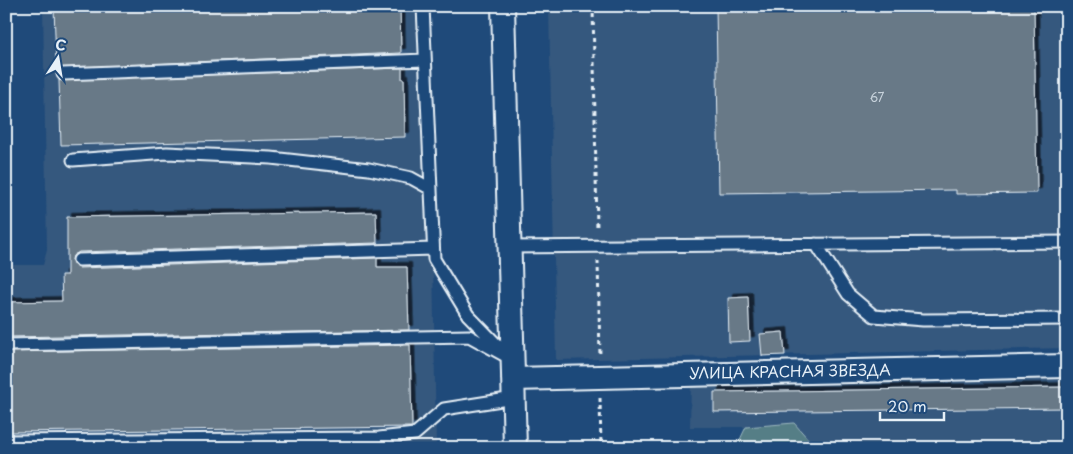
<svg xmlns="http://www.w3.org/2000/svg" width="1073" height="454" viewBox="0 0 1073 454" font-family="'Playpen Sans',sans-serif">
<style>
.built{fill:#35587e}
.green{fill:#547e86;stroke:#9eb8bf}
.building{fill:#677987;stroke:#e8f1f8;filter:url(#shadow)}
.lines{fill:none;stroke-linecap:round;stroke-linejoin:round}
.service-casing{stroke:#e8f1f8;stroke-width:15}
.minor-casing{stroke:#e8f1f8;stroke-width:26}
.path{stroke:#e8f1f8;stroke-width:3;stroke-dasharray:4 4;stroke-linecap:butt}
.service{stroke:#1f4a7a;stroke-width:11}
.minor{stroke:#1f4a7a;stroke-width:22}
.labels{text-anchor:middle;stroke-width:5;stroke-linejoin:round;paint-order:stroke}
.number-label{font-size:12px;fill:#c8d3dc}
.street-label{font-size:15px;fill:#e8f1f8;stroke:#1f4a7a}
</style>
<defs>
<filter id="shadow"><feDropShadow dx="4.5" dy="-4.5" stdDeviation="0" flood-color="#0009"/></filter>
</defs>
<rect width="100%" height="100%" fill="#1f4a7a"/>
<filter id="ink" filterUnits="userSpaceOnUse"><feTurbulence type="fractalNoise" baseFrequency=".02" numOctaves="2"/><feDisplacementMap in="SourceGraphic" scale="10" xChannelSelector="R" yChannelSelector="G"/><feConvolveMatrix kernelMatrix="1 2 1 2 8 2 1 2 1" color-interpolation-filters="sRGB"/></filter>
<g filter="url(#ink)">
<path class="built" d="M 43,6 L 429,6 L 436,448 L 6,448 L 6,265 L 43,265 L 47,250 Z
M 549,6 L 1067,6 L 1067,348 L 556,360 Z
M 1067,375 L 1067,448 L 848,448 L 809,440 L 794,423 L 746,427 L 690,427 L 691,383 Z"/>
<path class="green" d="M 794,423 L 809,440 L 848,448 L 736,448 L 746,427 Z"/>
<path class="building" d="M 400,6 L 401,53 L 59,68 L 59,63 L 56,63 L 54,7 Z
M 716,6 L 1034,6 L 1037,193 L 956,194 L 956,190 L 719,193 Z
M 402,68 L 402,79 L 404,79 L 405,137 L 61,145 L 59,80 Z
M 376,212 L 377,243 L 79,252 L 73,256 L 72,261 L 75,266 L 79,268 L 377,258 L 377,267 L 407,267 L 409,330 L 6,337 L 6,302 L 62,301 L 61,275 L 67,275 L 67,217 Z
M 748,297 L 750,341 L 729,342 L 728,298 Z
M 783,332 L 785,355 L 762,356 L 760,334 Z
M 410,345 L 412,427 L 6,432 L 6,352 Z
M 1067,387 L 1067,408 L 714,412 L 714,392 Z"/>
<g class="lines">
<defs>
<path id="service" d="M 423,6 L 434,259 L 468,315 L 501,349
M 63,74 L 425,60
M 73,160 L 167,153 L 271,158 L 369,169 L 411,178 L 431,189
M 816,244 L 848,294 L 874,316 L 923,320 L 1067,319
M 509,247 L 1067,242
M 79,260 L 433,249
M 6,345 L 469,336 L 513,360
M 6,441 L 379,438 L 415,434 L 444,409 L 514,398"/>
<path id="minor" d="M 503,6 L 515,448
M 513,379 L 1067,366"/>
</defs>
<use href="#service" class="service-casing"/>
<use href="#minor" class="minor-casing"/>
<path class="path" d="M 593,6 L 597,230
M 598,261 L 600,357
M 600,398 L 601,448"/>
<use href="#service" class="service"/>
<use href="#minor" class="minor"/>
</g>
</g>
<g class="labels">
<g class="number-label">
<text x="877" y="102">67</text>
</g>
<g class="street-label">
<text transform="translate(790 372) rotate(-1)" y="5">УЛИЦА КРАСНАЯ ЗВЕЗДА</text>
</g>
</g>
<rect width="1073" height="454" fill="none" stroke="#1f4a7a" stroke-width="25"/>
<rect x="12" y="12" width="1048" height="429" fill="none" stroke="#e8f1f8" stroke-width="2" filter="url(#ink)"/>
<g transform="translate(58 58) rotate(12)" stroke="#1f4a7a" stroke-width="4" paint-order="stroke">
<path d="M0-4L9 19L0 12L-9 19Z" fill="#e8f1f8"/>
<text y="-8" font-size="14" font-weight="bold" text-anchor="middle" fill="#e8f1f8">С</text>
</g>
<path d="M880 412v8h64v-8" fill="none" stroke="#e8f1f8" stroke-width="2.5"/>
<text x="888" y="412" font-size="15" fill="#e8f1f8" stroke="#1f4a7a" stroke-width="4" paint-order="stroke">20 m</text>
</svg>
